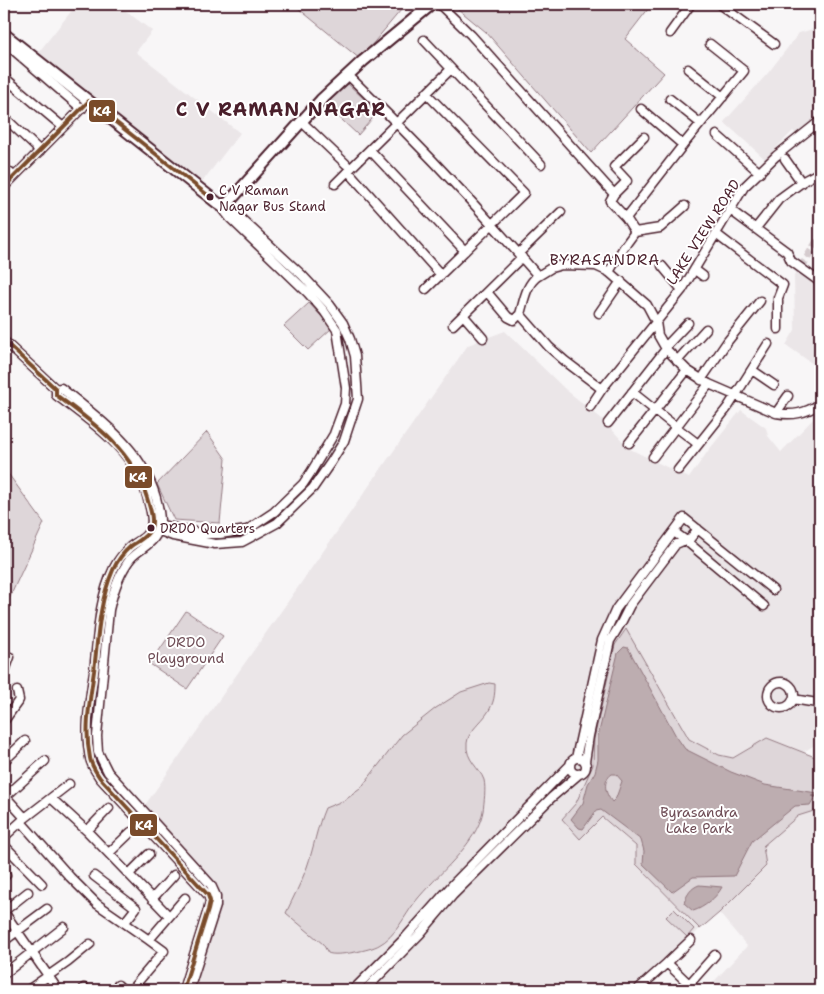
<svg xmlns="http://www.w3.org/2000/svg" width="824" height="994" viewBox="0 0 824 994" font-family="'Shantell Sans',sans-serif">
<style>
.built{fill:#ebe6e8}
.green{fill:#ded6d9;stroke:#947a82}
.water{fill:#bdadb0;stroke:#8f747b;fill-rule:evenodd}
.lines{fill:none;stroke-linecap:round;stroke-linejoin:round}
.stream{stroke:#8f747b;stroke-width:2}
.minor-tunnel{stroke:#d5cbce;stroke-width:8;stroke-dasharray:8 4;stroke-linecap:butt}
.minor-casing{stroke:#4a1f2b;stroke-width:11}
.major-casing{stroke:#4a1f2b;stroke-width:14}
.minor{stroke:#fff;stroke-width:8}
.major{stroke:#fff;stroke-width:10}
.bus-1-casing{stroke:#fff;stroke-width:8}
.bus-1{stroke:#7a4b2a;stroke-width:4}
.bus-dot{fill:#4a1f2b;stroke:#fff;stroke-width:2}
.labels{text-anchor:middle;stroke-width:4;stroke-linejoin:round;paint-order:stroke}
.bus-label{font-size:13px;fill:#4a1f2b;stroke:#fff;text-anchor:start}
.street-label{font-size:14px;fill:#4a1f2b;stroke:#fff}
.park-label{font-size:14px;fill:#6f4d56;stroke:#fff}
.neighbourhood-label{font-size:15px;letter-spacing:1px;fill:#4a1f2b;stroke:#fff}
.district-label{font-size:19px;font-weight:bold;letter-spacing:1px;fill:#4a1f2b;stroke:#fff}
.line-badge{stroke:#fff;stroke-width:2}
.badge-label{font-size:14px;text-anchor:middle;font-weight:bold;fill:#fff}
</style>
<rect width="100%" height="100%" fill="#f8f6f7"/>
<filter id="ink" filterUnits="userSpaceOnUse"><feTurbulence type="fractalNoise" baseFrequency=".02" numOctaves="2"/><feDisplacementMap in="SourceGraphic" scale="10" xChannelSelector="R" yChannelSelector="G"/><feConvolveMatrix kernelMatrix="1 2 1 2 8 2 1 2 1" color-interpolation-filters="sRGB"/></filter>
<g filter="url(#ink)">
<path class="built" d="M 77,4 L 117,4 L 152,31 L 136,52 L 240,133 L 202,182 L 38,53 Z
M 820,27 L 820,118 L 798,136 L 793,131 L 765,159 L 724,122 L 768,73 L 799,33 Z
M 798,269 L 820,284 L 820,369 L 786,345 L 795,330 L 794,275 Z
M 505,331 L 565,389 L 602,419 L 630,449 L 689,478 L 708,451 L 741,410 L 766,428 L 768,436 L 781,452 L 820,412 L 820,742 L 803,752 L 767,738 L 733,758 L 719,755 L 689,739 L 625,629 L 615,645 L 594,739 L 593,765 L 576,803 L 562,819 L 580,839 L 601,817 L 636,846 L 636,865 L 700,929 L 635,990 L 192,990 L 219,906 L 217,889 L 143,808 L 468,345 Z
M 820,809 L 820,990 L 706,990 L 747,946 L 719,913 L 766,866 L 762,846 L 798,816 Z"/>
<path class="green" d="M 293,4 L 393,4 L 401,10 L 360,59 Z
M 452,4 L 652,4 L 625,39 L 664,73 L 591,153 L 486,32 Z
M 347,83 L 378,112 L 358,135 L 326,105 Z
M 309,303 L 332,328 L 308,350 L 284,326 Z
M 207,432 L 226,459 L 220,523 L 174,520 L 157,484 Z
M 4,468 L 44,523 L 4,610 Z
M 186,611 L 223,636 L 187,689 L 150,664 Z
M 626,629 L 689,739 L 719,755 L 733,758 L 767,738 L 820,759 L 820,809 L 798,816 L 763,846 L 766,866 L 719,913 L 700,929 L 636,864 L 636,846 L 602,817 L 580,839 L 562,819 L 576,803 L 593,765 L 594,739 L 615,645 Z
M 489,683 L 495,684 C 495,695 494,703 488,712 C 482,722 468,731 467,743 C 465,760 480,768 484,780 C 486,789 484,802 483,811 C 477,845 436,875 415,902 C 405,915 395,937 379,945 C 371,950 336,957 328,953 L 323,944 L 286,913 C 293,898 301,883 307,867 C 314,847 317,827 325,808 L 345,800 L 360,789 L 402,735 L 436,708 L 461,692 Z
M 674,909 L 694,929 L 687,937 L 666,917 Z"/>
<path class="water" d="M 624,647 L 628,648 L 676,736 L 685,749 L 731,772 L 765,785 L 817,793 L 810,805 L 795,806 L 752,841 L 734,876 L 693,877 L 672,892 L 643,864 L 644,851 L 641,840 L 601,810 L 596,811 L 583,829 L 579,828 L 571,819 L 583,803 L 588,784 L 595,772 L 598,760 L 598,736 L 618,653 ZM 612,774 L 616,774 L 622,781 L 616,798 L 612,802 C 605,793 602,781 612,774 Z
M 699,885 L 722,887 C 717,897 704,908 693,911 L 684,903 C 687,894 691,888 699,885 Z"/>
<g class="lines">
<path class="stream" d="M 812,796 L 820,797"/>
<path class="minor-tunnel" d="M 801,268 L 820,237"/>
<defs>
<path id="minor" d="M 439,4 L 471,35 L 614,194 L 610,201 L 626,218 L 635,232 L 624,247 L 609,272
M 719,4 L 774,44
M 670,33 L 691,4
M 424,40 L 541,164
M 4,42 L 82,109
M 688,69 L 723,97
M 348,75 C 414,139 478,207 538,276 L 551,268 L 562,265 L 596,266 L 609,272 L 647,305 L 656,322 L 658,335 L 666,349 L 687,370 L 709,384 L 776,413 C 794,416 805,413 820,404
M 5,78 L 63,127
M 426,93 L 524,193 L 426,289
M 670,99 L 700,123
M 641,109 L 683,145
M 4,117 L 40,151
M 302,122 L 346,164
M 717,135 L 760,173
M 370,150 L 465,251
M 785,159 L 802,183
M 4,168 L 14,176
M 335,184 L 348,171
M 4,187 L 89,101
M 614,194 L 627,181 L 614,167 L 644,137
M 729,209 L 787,252 L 791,261 L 820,282
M 626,218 L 683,145 L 744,71 L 710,44
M 756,228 L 779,199 L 805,180 L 820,172
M 635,232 L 660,228 L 685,206
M 716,234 L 783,285 L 778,298 L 778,329
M 519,253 L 561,212
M 662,266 L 682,290
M 695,270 L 703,276
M 441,275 L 348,171 L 451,69
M 487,292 L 508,317 L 514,320 L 520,314 L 549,347 L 565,361 L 602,389 L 682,290 L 744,187 L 776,156 L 820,121
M 599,313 L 621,281
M 520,314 C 524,301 526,284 538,276
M 464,316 L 483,338
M 453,325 L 522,257
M 4,341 L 56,389 L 56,395 C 96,425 138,453 149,504 C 151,511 153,520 151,527 C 148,537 138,541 130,547 C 124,553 118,560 114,568 C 98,600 98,637 94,671 C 90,699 84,730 90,758 C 91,765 96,772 100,778 L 208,895 L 210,901 L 208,910 L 183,990
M 677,361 L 706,329
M 752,370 L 774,385
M 701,380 L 727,342 L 760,301
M 56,389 L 61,388 C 101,420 147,452 158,506 C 160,517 162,525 156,535 C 150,546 139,549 131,558 C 119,573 113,592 109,610 L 97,736 L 98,752 L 108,772 L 211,885 L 216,896 L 216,906 L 189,990
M 632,392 L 676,427 L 709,384
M 590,407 L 602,389
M 776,413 L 788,396
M 608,423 L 666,349 L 668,344 L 688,323
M 629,443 L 687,370
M 653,457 L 676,427 L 698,444
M 678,470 L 728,407 L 768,344
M 156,524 L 204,534 L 220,534 L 247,530 L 274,512 L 303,484 L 311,472 L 334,434 L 345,404 L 346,388 L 337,330 L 324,311 L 308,293 L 230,218 L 220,205
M 155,529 L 173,536 L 215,544 L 242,542 L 277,523 L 313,488 L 331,462 L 344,441 L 358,399 L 355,356 L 350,339 L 343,323 L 330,305 L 302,275 L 235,213 L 228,203
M 674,532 L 685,540 L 689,540 L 698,529
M 4,674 L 10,657
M768 695a13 13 0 1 1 26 0a13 13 0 1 1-26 0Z
M 793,699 L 817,703
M 4,721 L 19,700 L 17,691
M570 766a8 8 0 1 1 16 0a8 8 0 1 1-16 0Z
M 576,758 L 602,640 L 616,609 L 684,518 L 773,590
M 4,761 L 25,741
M 585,762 L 589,736 L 610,641 L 621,623 L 630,605 L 676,544 L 685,540 L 764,606
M 4,795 L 25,818
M 4,798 L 45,761
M 51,798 L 87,831 L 169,916
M 21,822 L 70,877 L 97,904 L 149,940
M 87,831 L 109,808
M 4,837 L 25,818 L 69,784
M 4,845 L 42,884
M 109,853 L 131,832
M 129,874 L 149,854
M 94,876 L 136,908 L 125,922
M 4,877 L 6,875
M 152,899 L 174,875
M 4,911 L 28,892
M 4,912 L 58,990
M 4,941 L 47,909
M 667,963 L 691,940
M 4,974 L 64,927
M 84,988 L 87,990
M 28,990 L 68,962 L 90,944
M 113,990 L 118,985 L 123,990
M 131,990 L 164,951 L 149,940 L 185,898
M 353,990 L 406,937 L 456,881 L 570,765
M 365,990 L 420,934 L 453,895 L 551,798 L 579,774
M 637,990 L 667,963 L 690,985
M 684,990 L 715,955"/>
<path id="major" d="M 4,34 L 220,205 L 228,203 L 321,100 L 363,61 L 432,4"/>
</defs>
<use href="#minor" class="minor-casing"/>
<use href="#major" class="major-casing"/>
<use href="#minor" class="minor"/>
<use href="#major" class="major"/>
<defs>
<path id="bus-1" d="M 4,187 L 89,101 L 210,197
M 4,341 L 56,389 L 56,395 C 94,423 133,451 147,498 C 150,508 154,519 151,528 C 147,537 138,541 131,546 C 124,552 117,561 113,570 C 99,602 98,636 94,671 C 90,700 84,729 90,758 C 91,765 96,772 100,778 L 208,895 L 210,901 L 208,910 L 183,990"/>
</defs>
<use href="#bus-1" class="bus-1-casing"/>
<use href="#bus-1" class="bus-1"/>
</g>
</g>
<g class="bus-dot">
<circle cx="210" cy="197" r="4.5"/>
<circle cx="151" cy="528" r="4.5"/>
</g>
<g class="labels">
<g class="bus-label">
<text x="219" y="195">C V Raman<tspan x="219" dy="16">Nagar Bus Stand</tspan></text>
<text x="160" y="533">DRDO Quarters</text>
</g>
<g class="street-label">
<text transform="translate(703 232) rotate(-57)" y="5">LAKE VIEW ROAD</text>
</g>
<g class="park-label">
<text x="186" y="647">DRDO<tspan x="186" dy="16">Playground</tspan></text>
<text x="699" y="817">Byrasandra<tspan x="699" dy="16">Lake Park</tspan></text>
</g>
<g class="neighbourhood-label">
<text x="605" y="265">BYRASANDRA</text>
</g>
<g class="district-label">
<text x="281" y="116">C V RAMAN NAGAR</text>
</g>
</g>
<g class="line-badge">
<rect x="88" y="99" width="28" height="24" rx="5" fill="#7a4b2a"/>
<rect x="124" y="465" width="29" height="24" rx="5" fill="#7a4b2a"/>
<rect x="129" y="813" width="29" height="24" rx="5" fill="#7a4b2a"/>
</g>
<g class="badge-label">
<text x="102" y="116">K4</text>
<text x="138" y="482">K4</text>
<text x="144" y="830">K4</text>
</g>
<rect width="824" height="994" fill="none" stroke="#fff" stroke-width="20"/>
<rect x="10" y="10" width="804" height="974" fill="none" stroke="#4a1f2b" stroke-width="2" filter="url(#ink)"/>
</svg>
